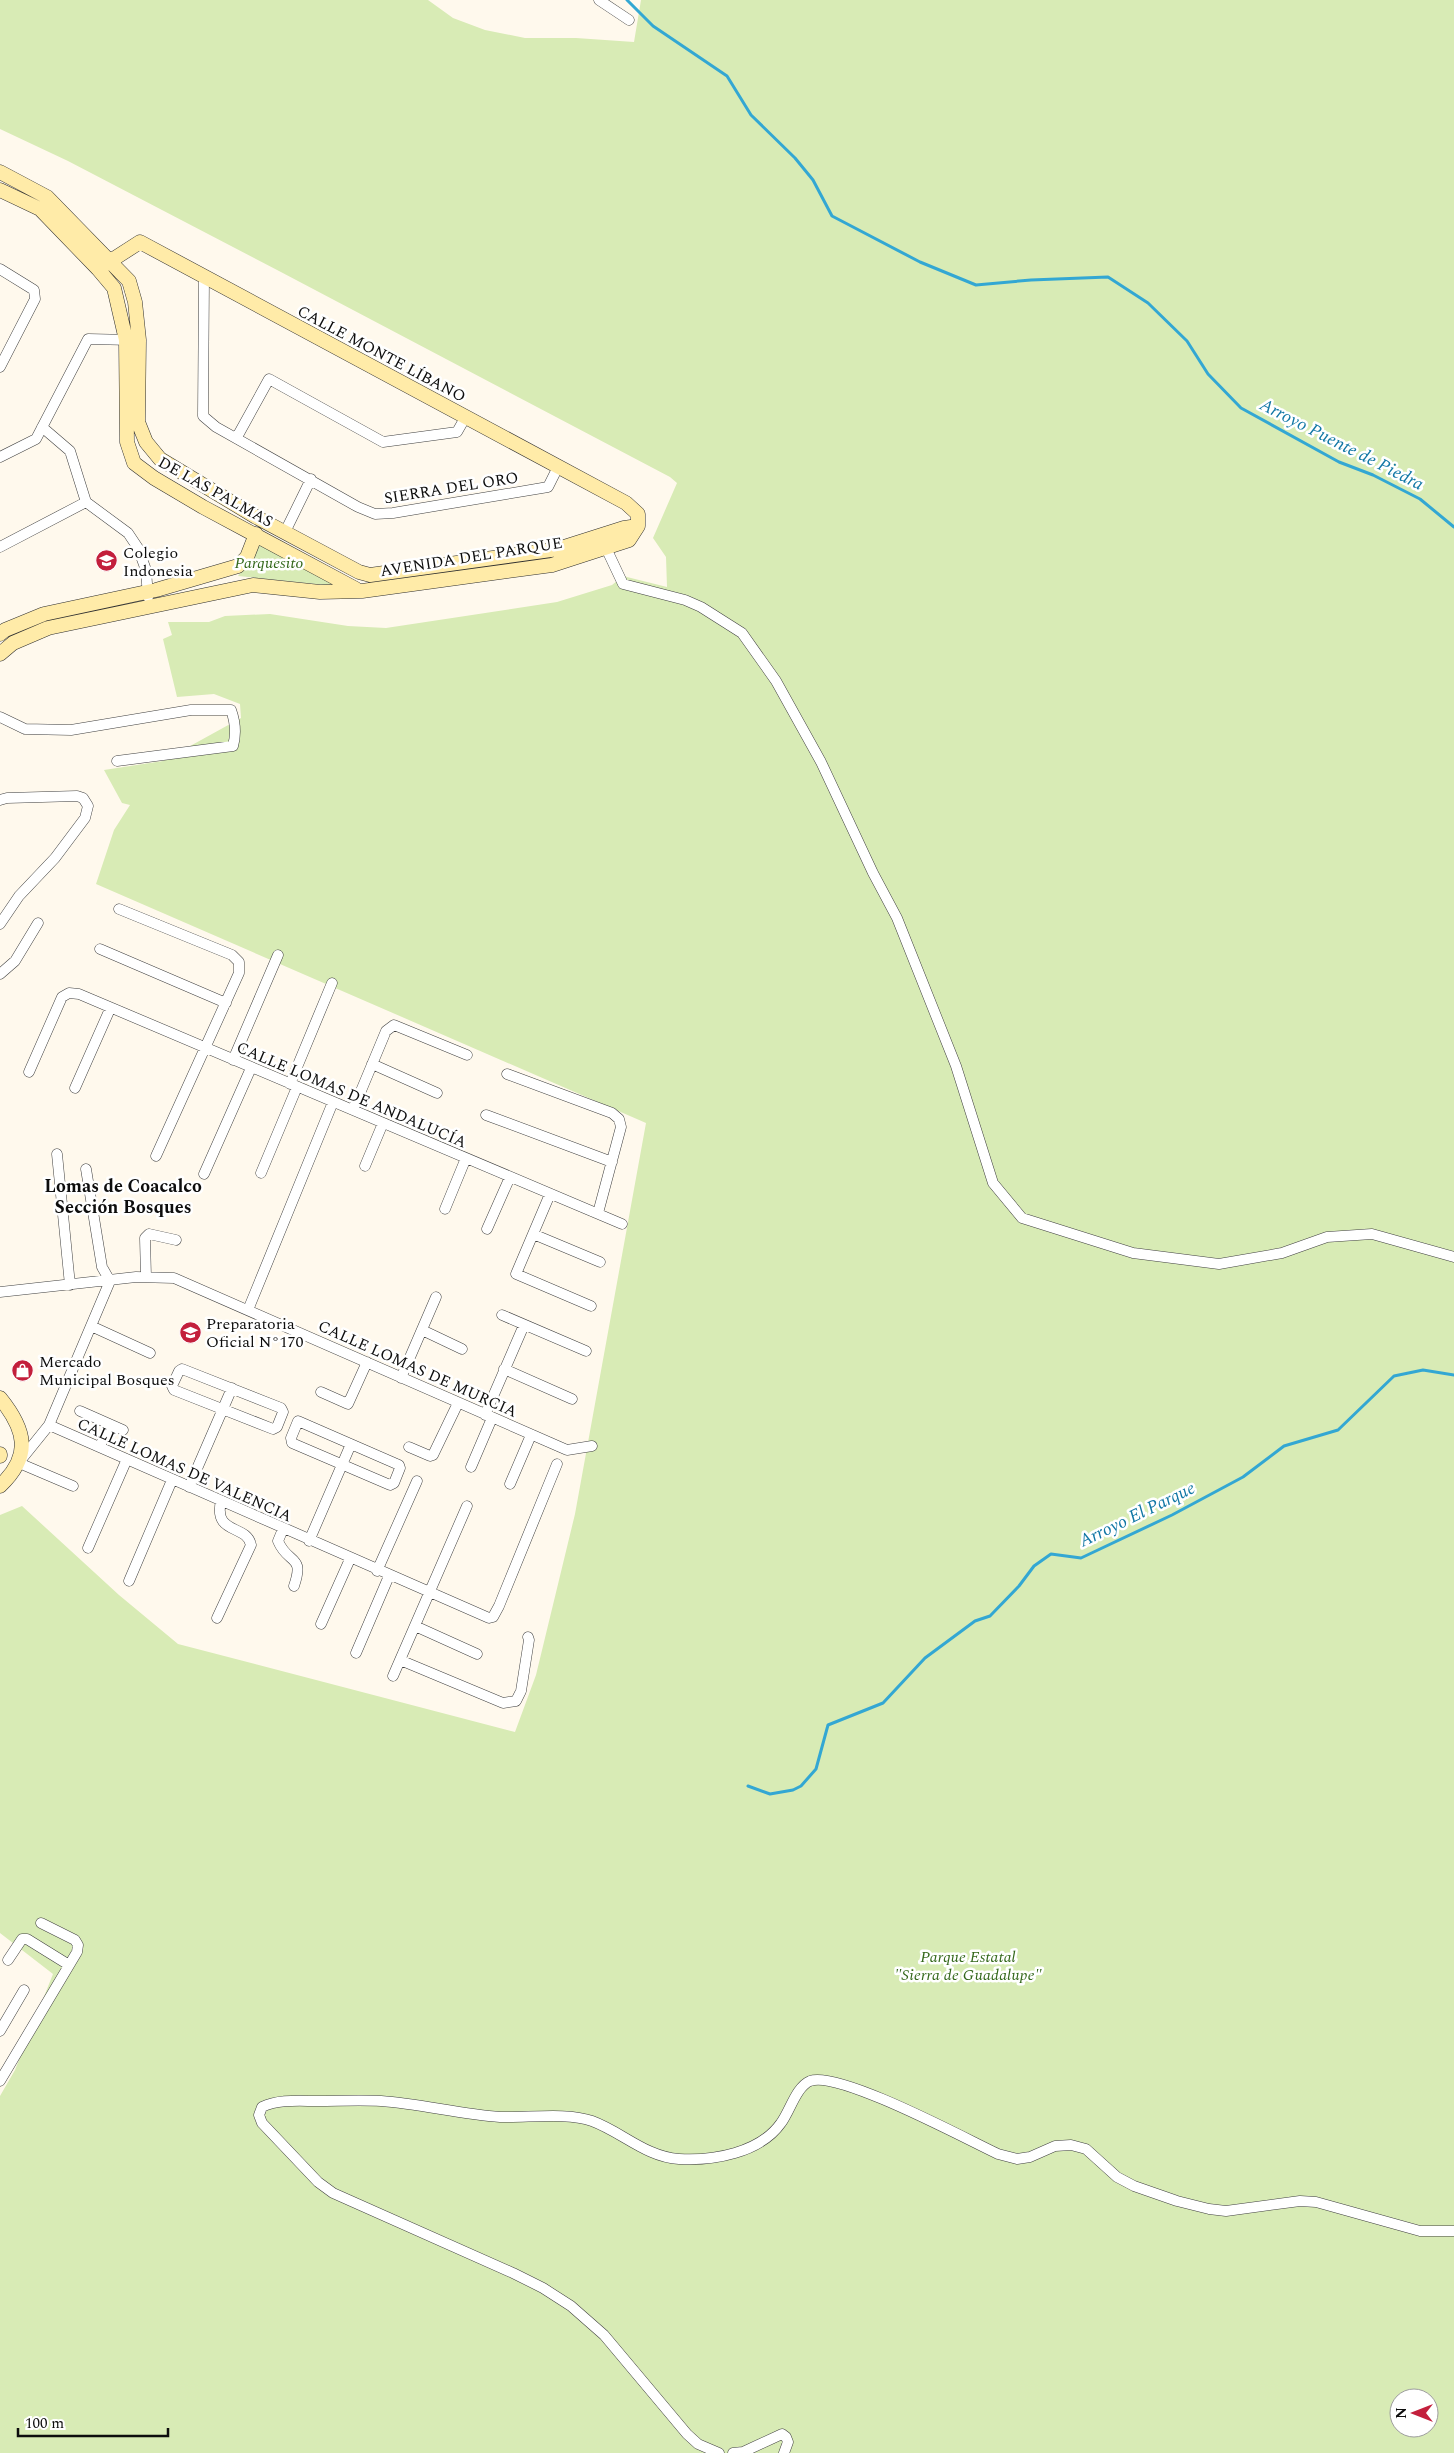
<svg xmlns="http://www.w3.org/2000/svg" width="1454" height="2453" viewBox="0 0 1454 2453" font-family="Spectral,serif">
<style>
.green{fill:#d8ebb5;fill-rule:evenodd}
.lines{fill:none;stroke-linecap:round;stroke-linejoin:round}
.stream{stroke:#33a7d3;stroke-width:3}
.street-casing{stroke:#404040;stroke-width:11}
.secondary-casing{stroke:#2f2f2f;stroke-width:15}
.street{stroke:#fff;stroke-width:10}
.secondary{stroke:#ffeba8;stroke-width:14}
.labels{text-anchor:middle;stroke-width:5;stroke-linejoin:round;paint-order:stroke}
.street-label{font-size:16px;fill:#0d0d0d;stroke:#fff}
.poi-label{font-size:16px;fill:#0d0d0d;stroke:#fff;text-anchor:start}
.park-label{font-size:16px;font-style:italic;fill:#34681b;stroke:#fff}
.water-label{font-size:18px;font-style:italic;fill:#1177a5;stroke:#fff}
.neighbourhood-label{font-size:18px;font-weight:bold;fill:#0d0d0d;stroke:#fff}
</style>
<rect width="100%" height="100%" fill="#fff9ed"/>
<path class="green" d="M 0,0 L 428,0 L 453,18 L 485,30 L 525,38 L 576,38 L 634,42 L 641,0 L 1454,0 L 1454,2453 L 0,2453 L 0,2096 L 15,2070 L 53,1974 L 0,1933 L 0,1515 L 22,1506 L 119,1595 L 178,1644 L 515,1732 L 536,1675 L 575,1514 L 646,1123 L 96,884 L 114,830 L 130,805 L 122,803 L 104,770 L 163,761 L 241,718 L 240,704 L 214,694 L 177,697 L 163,639 L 172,635 L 168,622 L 209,622 L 225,616 L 270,614 L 348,626 L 386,628 L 557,602 L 612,585 L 623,576 L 667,587 L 666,557 L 653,538 L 677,483 L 670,477 L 279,271 L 68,161 L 0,129 ZM 1399,2398 L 1429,2398 L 1429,2428 L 1399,2428 Z
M 258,536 L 345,587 L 238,576 L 252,558 Z"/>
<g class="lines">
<path class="stream" d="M 627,0 L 653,26 L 727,76 L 751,115 L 795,158 L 813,180 L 832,216 L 920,262 L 976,285 L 1031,280 L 1108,277 L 1148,303 L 1187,341 L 1208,374 L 1241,408 L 1339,462 L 1373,475 L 1420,499 L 1454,527
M 748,1786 L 770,1794 L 793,1790 L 801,1786 L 816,1769 L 828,1725 L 883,1703 L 925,1658 L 975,1621 L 990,1616 L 1019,1586 L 1034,1566 L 1051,1554 L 1081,1558 L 1172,1515 L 1243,1477 L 1284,1446 L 1338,1430 L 1394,1376 L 1423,1370 L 1454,1375"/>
<defs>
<path id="street" d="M 599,0 L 629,20
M 0,269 L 34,290 L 35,299 L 0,367
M 204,277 L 203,416 L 216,427 L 358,507 L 375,514 L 393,513 L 548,487 L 558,467
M 42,427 L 70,451 L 86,502 L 128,533 L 138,548 L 146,570 L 148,597
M 237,437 L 269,379 L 383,442 L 457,432 L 465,418
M 0,457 L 36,439 L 88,339 L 132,340
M 285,532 L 311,479
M 0,547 L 86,502
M 606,548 L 623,584 L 685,600 L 701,607 L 742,633 L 776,681 L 821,762 L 873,873 L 897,918 L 956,1066 L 993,1183 L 1022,1218 L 1133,1253 L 1219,1264 L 1282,1253 L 1327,1237 L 1372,1234 L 1454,1257
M 0,717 L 25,729 L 71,730 L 191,710 L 231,710 C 235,721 236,735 233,746 L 117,761
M 0,800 L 7,798 L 77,796 L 83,798 L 88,806 L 85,818 L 55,858 L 19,896 L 0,924
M 119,909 L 232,955 L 239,962 L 239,973 L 156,1156
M 100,949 L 226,1003
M 0,974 L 15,961 L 38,923
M 233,1060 L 278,955
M 372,1064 L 437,1093
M 29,1072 L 62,997 L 69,993 L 79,994 L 622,1224
M 507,1074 L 612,1113 L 619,1119 L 621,1127 L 598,1213
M 290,1084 L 332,983
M 75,1088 L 110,1009
M 353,1110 L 386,1031 L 394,1025 L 467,1055
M 486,1115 L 612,1162
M 57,1154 L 70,1285
M 365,1166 L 383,1123
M 261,1173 L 297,1087
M 204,1174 L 251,1068
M 550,1194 L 516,1274 L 591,1306
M 445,1209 L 466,1158
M 487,1229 L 510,1177
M 533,1234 L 600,1262
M 146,1277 L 145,1238 L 149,1234 L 176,1240
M 0,1292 L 136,1277 L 174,1278 L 567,1450 L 592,1446
M 248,1310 L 333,1102
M 502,1315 L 586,1351
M 91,1326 L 150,1353
M 422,1330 L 462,1349
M 182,1369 L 281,1408 L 283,1412 L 277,1427 L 273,1429 L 174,1390 L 172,1386 L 179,1371 Z
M 504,1369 L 572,1399
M 401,1378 L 436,1297
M 321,1392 L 348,1404 L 367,1362
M 80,1411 L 123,1430
M 485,1415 L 524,1325
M 298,1421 L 399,1465 L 400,1468 L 394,1483 L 390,1485 L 292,1443 L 291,1438 Z
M 49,1425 L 489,1618 L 493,1617 L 499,1606 L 557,1464
M 100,1447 L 109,1424
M 409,1447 L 430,1456 L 433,1455 L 458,1403
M 20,1461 L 49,1425 L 110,1281 L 102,1267 L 86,1169
M 19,1463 L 73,1486
M 471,1467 L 492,1418
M 510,1484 L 531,1435
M 189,1487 L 232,1388
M 283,1529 L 278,1541 C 288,1565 305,1554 294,1586
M 309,1541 L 351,1444
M 88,1548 L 127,1459
M 377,1571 L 417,1481
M 129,1581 L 172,1480
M 217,1618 L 251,1545 C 247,1524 213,1535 221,1501
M 321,1624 L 350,1559
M 415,1626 L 477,1654
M 356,1653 L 389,1576
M 400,1660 L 503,1703 L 516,1701 L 521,1691 L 529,1640 L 528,1637
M 393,1676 L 467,1506
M 8,1960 L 22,1939 L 27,1939 L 69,1965
M 0,2031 L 24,1990
M 0,2081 L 77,1952 L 78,1945 L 75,1940 L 41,1923
M 719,2453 L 698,2444 L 687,2434 L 604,2335 L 571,2306 L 543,2288 L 513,2273 L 333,2193 L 318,2182 L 262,2123 L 259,2115 L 262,2107 C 279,2099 299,2101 317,2101 C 338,2101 360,2100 381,2101 C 421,2104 460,2114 500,2117 C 527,2118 567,2112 592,2121 C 622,2132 646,2157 679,2159 C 713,2161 760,2153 781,2123 C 790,2111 796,2087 810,2081 C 838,2070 966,2139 998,2154 L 1017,2159 L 1030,2157 L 1055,2146 L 1071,2145 L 1086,2149 L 1117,2177 L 1134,2186 L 1177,2201 L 1209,2209 L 1226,2211 L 1300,2201 L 1316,2202 L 1420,2231 L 1454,2231
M 733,2453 L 743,2452 L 782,2434 L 786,2437 L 788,2442 L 784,2453"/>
<path id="secondary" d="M 0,172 L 47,197 L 129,281 L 135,302 L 139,340 L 138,422 L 146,442 L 160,459 L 256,517 L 359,572 L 370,575 L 558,549 L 624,528 L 638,526
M 0,190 L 40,209 L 98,269 L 114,288 L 126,340 L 127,442 L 134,463 L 154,478 L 203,507 L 356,589
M 0,634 L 5,630 L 44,614 L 156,590 L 238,566 L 247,557 L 256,534
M 0,654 L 13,643 L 48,628 L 253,585 L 320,592 L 362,591 L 552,565 L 629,540 L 638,526 L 638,514 L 626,503 L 140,242 L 98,269
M 0,1398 C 26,1430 32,1456 0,1486
M 0,1454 L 0,1456"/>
</defs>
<use href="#street" class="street-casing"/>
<use href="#secondary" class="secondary-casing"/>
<use href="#street" class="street"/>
<use href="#secondary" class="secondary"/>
</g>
<defs>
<symbol id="school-disc" viewBox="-11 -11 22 22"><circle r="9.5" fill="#c31f3c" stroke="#fff"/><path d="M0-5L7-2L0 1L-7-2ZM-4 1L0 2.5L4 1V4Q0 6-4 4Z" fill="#fff"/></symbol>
<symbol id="shop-disc" viewBox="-11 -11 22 22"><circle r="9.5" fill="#c31f3c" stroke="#fff"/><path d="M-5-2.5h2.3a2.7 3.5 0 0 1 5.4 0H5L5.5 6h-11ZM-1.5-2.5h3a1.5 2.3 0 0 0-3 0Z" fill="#fff"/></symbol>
</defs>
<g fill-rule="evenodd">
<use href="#school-disc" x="94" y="548" width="25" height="25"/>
<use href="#school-disc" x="178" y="1320" width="25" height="25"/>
<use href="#shop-disc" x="10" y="1358" width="25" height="25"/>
</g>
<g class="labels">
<g class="street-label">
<text transform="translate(382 353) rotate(28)" y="6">CALLE MONTE LÍBANO</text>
<text transform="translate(451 487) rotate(-9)" y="6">SIERRA DEL ORO</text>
<text transform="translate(216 491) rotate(29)" y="6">DE LAS PALMAS</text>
<text transform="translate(471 556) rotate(-9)" y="6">AVENIDA DEL PARQUE</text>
<text transform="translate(352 1094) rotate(23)" y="6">CALLE LOMAS DE ANDALUCÍA</text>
<text transform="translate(418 1368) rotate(24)" y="6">CALLE LOMAS DE MURCIA</text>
<text transform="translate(185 1469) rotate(24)" y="6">CALLE LOMAS DE VALENCIA</text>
</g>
<g class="poi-label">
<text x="123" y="558">Colegio<tspan x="123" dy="18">Indonesia</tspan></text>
<text x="206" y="1329">Preparatoria<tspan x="206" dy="18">Oficial N°170</tspan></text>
<text x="39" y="1367">Mercado<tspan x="39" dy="18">Municipal Bosques</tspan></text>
</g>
<g class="park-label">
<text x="269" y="568">Parquesito</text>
<text x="968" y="1962">Parque Estatal<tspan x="968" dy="18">"Sierra de Guadalupe"</tspan></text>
</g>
<g class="water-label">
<text transform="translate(1342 444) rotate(27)" y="6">Arroyo Puente de Piedra</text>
<text transform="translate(1137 1514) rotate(-26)" y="6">Arroyo El Parque</text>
</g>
<g class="neighbourhood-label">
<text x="123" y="1192">Lomas de Coacalco<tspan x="123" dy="21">Sección Bosques</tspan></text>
</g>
</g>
<g transform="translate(1414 2413) rotate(270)"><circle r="24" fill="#ffffff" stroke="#9e9e9e"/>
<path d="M0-4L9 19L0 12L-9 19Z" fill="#c31f3c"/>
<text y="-8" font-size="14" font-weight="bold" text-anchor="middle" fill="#0d0d0d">N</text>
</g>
<path d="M18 2428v8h150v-8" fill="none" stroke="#0d0d0d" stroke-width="2.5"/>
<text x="25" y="2428" font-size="15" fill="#0d0d0d" stroke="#ffffff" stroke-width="4" paint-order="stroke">100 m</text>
</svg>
